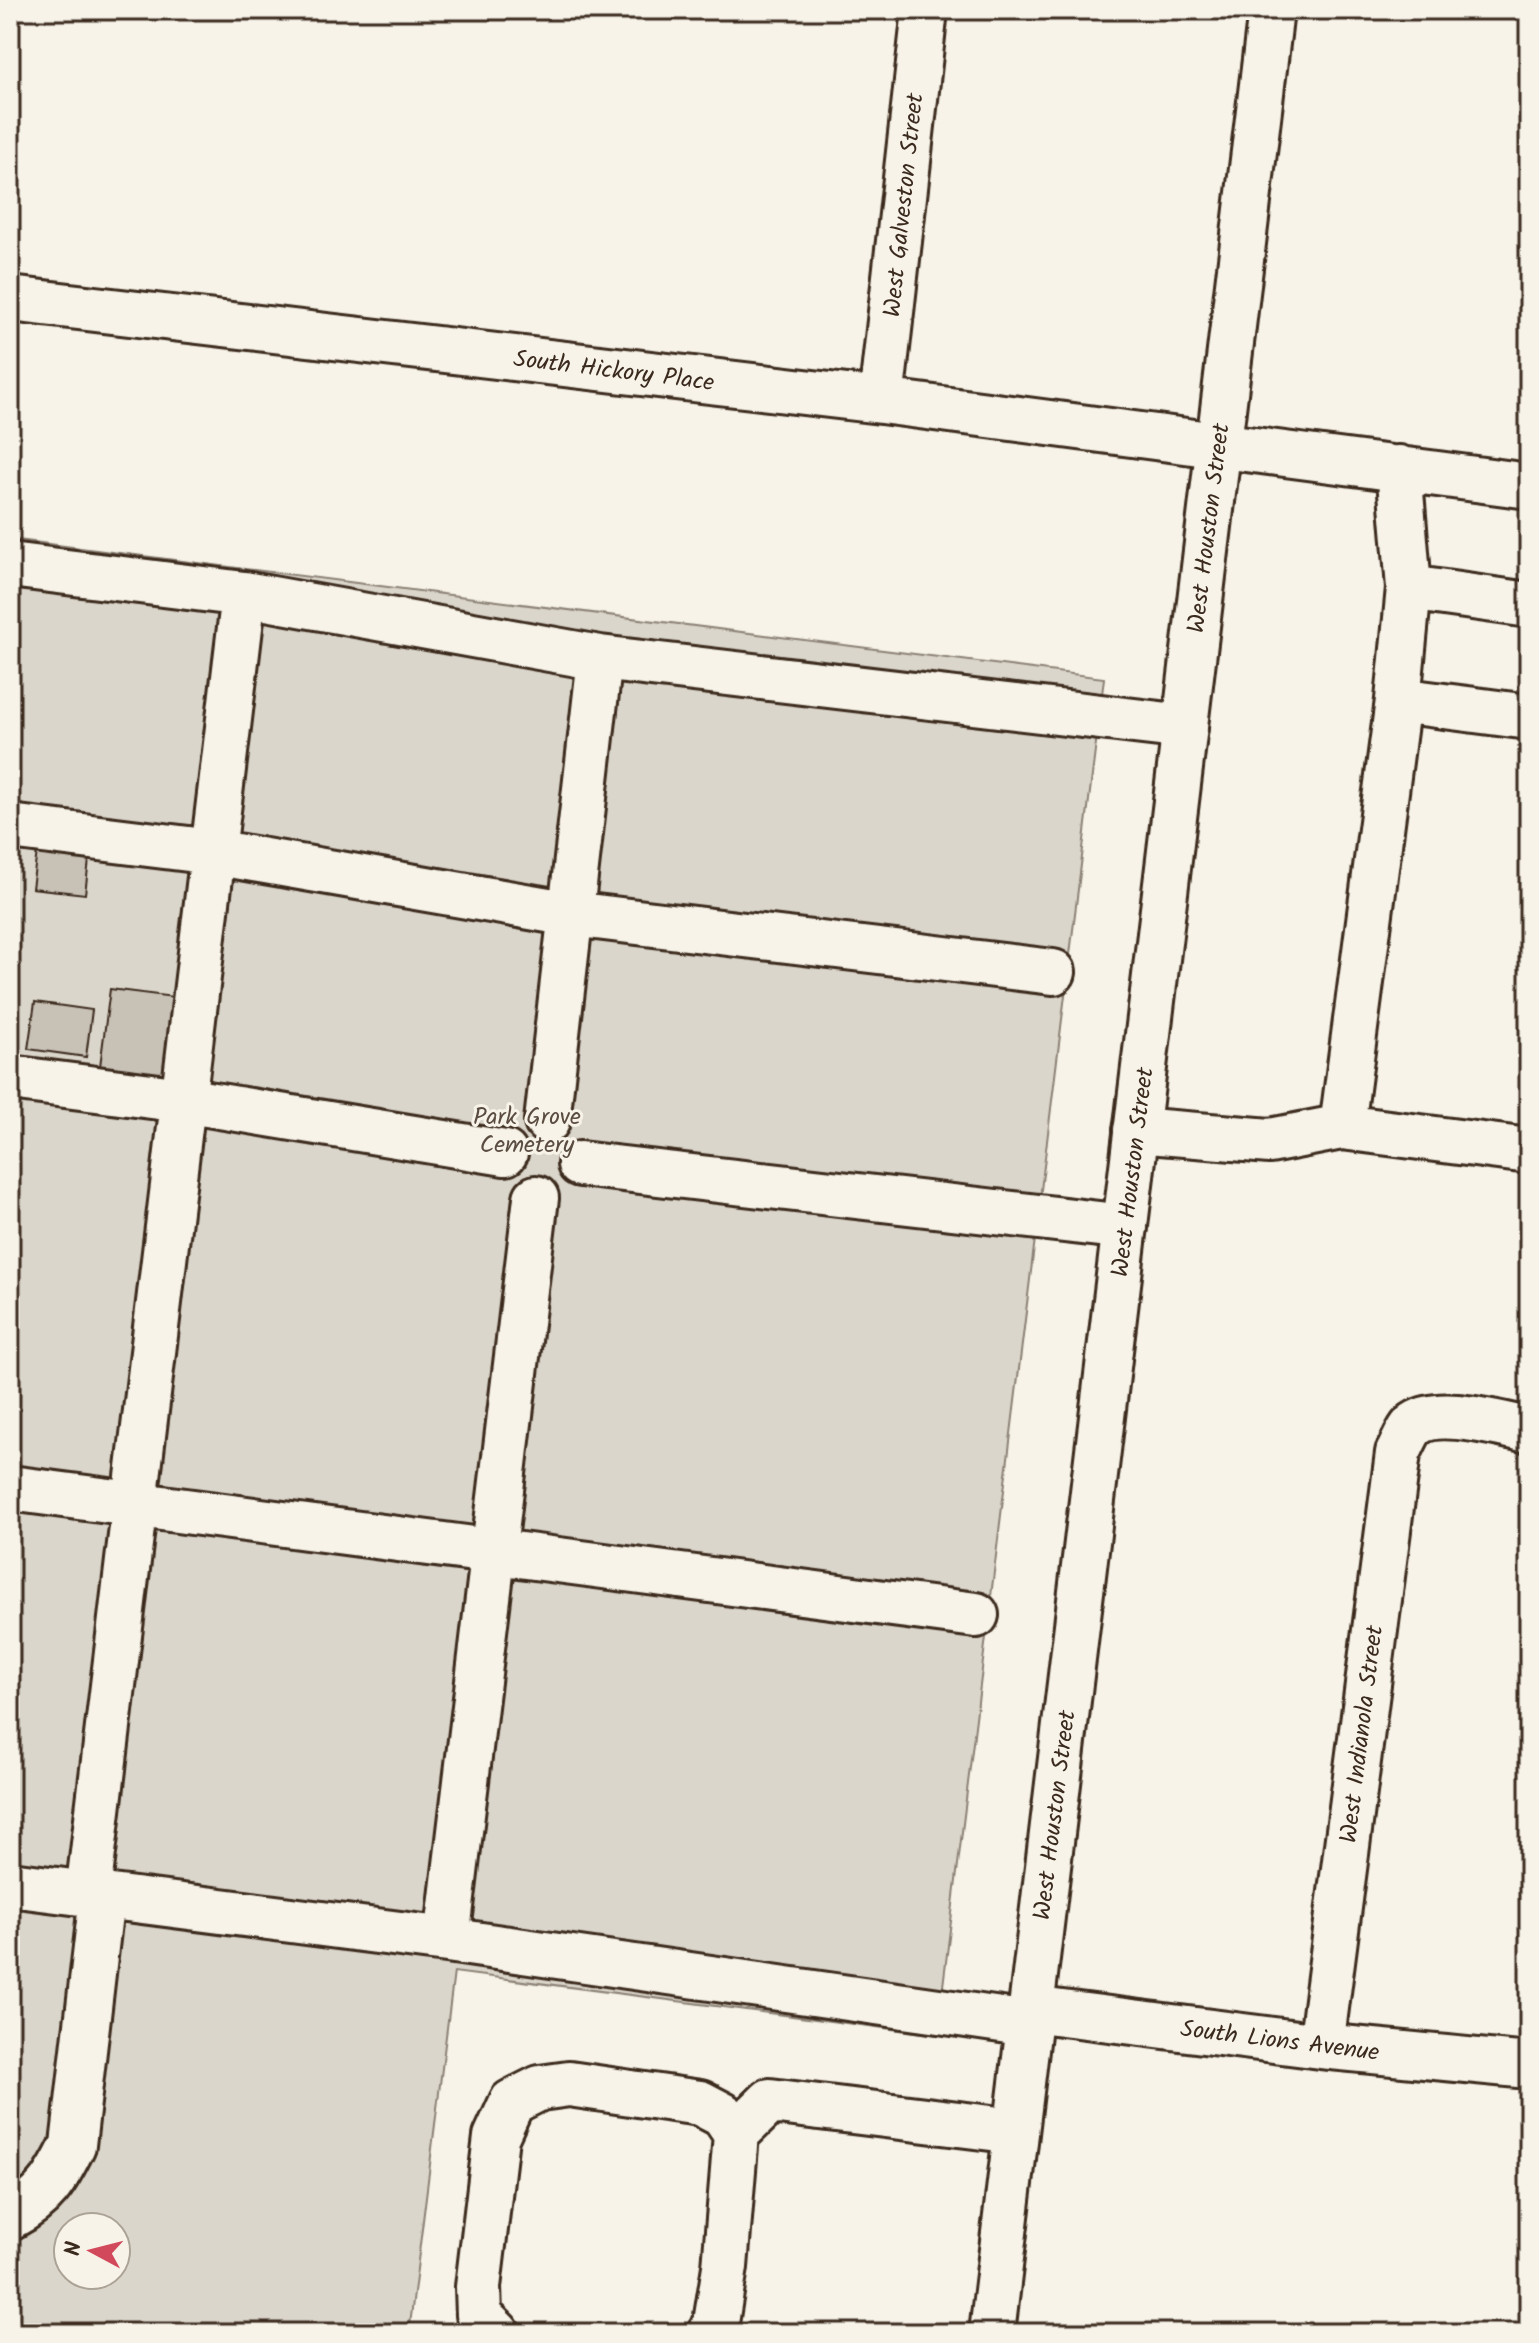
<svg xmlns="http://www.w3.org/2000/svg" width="1539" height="2343" viewBox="0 0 1539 2343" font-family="Kalam,sans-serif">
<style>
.green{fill:#dbd6cb;stroke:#8b8074;stroke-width:2;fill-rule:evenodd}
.building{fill:#c8c1b6;stroke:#3b2a1e;stroke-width:2}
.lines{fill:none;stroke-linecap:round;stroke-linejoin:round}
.minor-casing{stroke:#3b2a1e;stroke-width:50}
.major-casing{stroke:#3b2a1e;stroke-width:50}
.minor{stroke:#f7f3e8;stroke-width:44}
.major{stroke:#f7f3e8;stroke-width:44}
.labels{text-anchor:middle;stroke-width:6;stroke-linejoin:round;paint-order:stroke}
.street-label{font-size:24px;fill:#3b2a1e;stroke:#f7f3e8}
.park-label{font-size:24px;fill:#5b4c41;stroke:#f7f3e8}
</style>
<rect width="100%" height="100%" fill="#f7f3e8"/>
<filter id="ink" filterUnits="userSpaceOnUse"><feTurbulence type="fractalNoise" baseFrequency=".0125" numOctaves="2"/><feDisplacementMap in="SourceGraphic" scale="16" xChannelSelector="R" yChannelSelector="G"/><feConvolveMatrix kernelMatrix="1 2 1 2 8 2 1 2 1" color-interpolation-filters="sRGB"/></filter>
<g filter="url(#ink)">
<path class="green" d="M 10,539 L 1104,678 L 937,2035 L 454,1972 L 409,2333 L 10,2333 ZM 68,2227 L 116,2227 L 116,2275 L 68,2275 Z"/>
<path class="building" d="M 38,844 L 90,851 L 85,894 L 32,888 Z
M 110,989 L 174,997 L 164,1083 L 99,1074 Z
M 35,1002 L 92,1010 L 86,1057 L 28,1049 Z"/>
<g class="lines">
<defs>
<path id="minor" d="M 10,299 L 881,401 L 1529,486
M 881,401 L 925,10
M 1399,468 L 1409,588 L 1529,605
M 10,565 L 244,594 L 600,658 L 1185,727
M 1409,588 L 1398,700 L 1529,717
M 10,827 L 213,852 L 571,914 L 1053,972
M 10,1078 L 183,1100 L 505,1153
M 547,1121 L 600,658
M 1342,1127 L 1398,700
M 1136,1130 L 1270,1141 L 1342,1127 L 1529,1151
M 580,1164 L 1125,1227
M 10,1488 L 976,1615
M 10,1884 L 447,1940 L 1029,2024
M 88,1894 L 244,594
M 447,1940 L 536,1198
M 1031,2009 L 1321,2046 L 1529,2066
M 1321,2046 L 1398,1453 C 1402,1446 1407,1432 1413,1426 C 1436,1405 1501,1425 1529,1430
M 736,2134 L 770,2101 L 1016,2131
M 10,2217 C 45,2198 56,2180 73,2145 L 102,1896
M 497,2333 L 479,2315 L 478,2287 L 496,2137 L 512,2102 L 540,2088 L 569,2084 L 700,2103 L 723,2115 L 736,2134 L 725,2267 L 715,2329 L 710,2333"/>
<path id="major" d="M 992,2333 L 1271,10"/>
</defs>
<use href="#minor" class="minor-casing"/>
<use href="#major" class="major-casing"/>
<use href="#minor" class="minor"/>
<use href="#major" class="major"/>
</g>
</g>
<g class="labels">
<g class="street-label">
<text transform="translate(903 205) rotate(-84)" y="8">West Galveston Street</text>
<text transform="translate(614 370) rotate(7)" y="8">South Hickory Place</text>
<text transform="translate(1208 528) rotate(-83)" y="8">West Houston Street</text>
<text transform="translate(1132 1172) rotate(-83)" y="8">West Houston Street</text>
<text transform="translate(1361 1734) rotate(-83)" y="8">West Indianola Street</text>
<text transform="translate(1054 1815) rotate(-83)" y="8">West Houston Street</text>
<text transform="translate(1280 2040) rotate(7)" y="8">South Lions Avenue</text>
</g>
<g class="park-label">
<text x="527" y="1124">Park Grove<tspan x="527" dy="28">Cemetery</tspan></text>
</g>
</g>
<rect width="1539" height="2343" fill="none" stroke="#f7f3e8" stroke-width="40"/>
<rect x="20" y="20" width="1499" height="2303" fill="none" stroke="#3b2a1e" stroke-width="3" filter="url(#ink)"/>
<g transform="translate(92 2251) rotate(277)"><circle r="38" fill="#f7f3e8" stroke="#aca397" stroke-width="2"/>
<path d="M0-6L14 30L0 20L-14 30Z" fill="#d1495b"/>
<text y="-12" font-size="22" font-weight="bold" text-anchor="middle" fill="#3b2a1e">N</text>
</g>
</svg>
